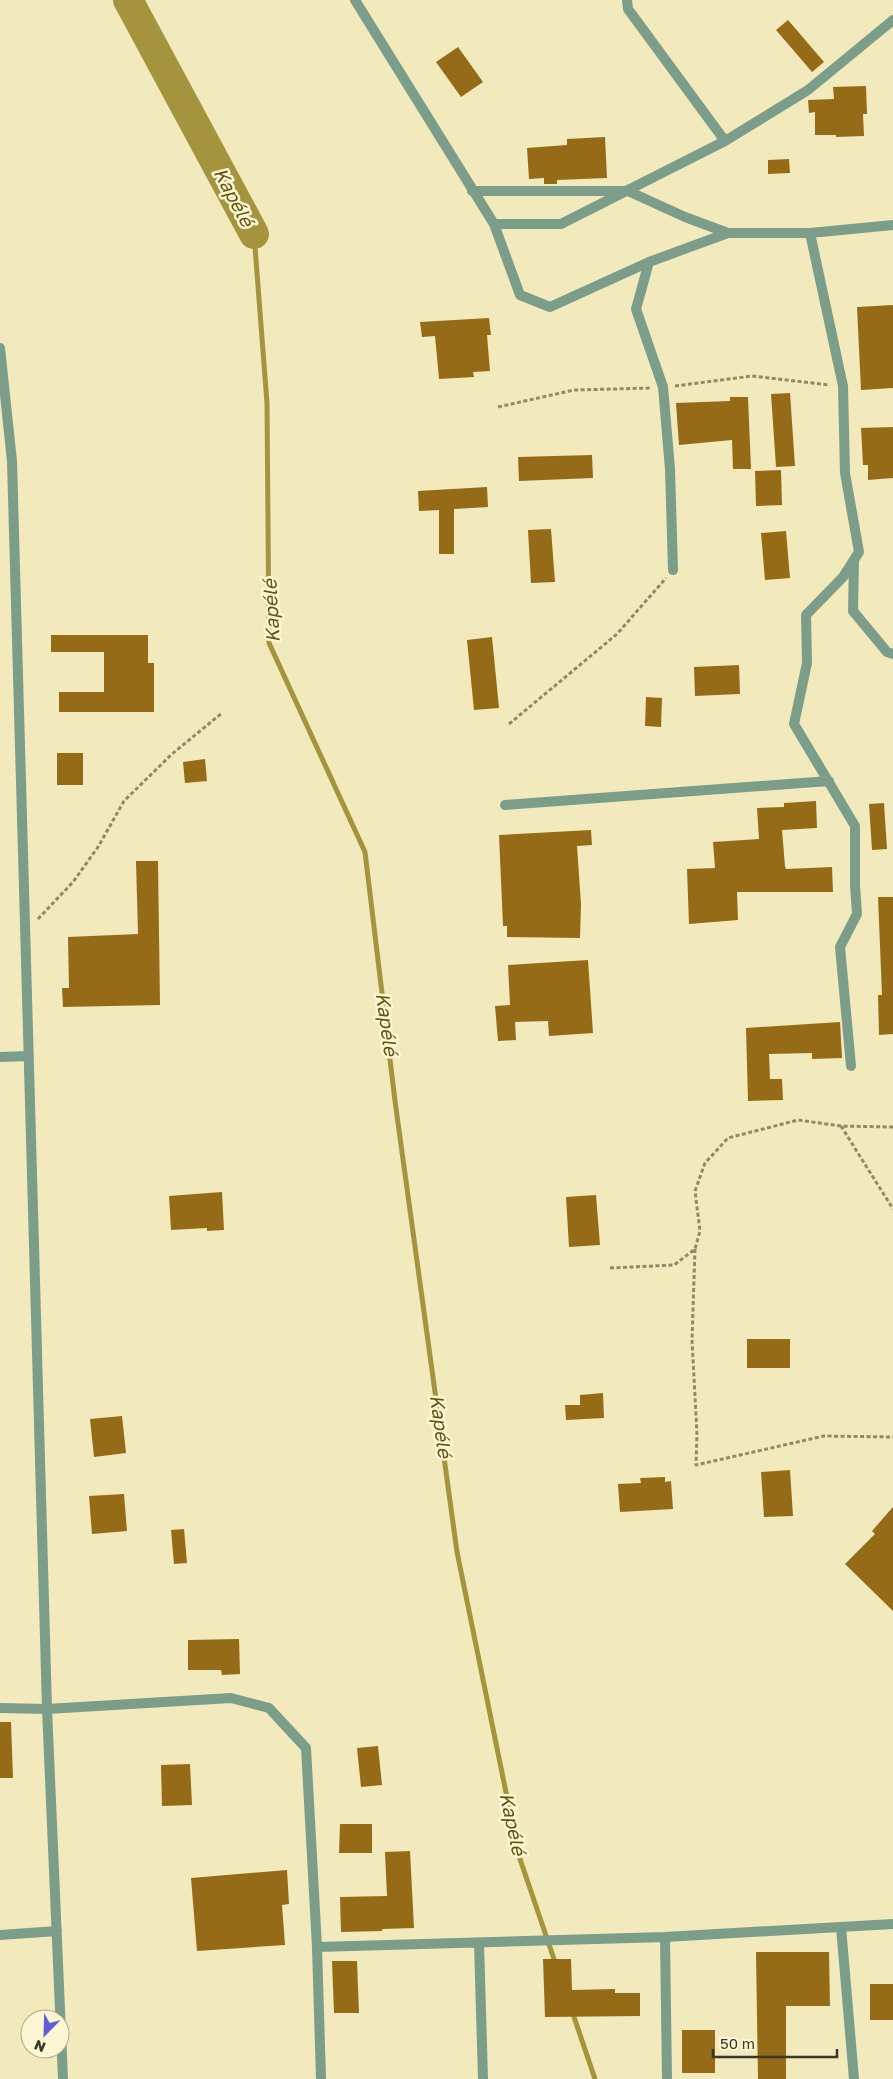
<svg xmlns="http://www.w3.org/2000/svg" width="893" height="2079" viewBox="0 0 893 2079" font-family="'Golos Text',sans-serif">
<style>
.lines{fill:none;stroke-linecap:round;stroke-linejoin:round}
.stream{stroke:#a4943e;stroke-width:5}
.river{stroke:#a4943e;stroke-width:30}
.building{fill:#966b18}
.path{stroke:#908a6b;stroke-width:3;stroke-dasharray:4 2.5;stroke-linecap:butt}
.minor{stroke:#7b9d89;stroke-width:10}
.labels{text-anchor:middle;stroke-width:5;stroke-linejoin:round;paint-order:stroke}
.water-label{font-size:19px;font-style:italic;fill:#615514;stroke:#fdf6d2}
</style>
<rect width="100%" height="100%" fill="#f2e9bc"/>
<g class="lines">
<path class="stream" d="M 254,234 L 267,403 L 269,643 L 365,852 L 395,1101 L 457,1552 L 519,1856 L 556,1965
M 572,2011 L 595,2079"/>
<path class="river" d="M 128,0 L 254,234"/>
</g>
<path class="building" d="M 788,20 L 824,62 L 812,72 L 776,30 Z
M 458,47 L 483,82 L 461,97 L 436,62 Z
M 866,86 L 867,114 L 863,114 L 864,136 L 836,137 L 836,135 L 815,135 L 815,112 L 809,113 L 808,100 L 834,99 L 833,87 Z
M 605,137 L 607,178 L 557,180 L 557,184 L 544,184 L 544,178 L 529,179 L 527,148 L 567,145 L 567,139 Z
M 789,159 L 790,173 L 768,174 L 768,160 Z
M 893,305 L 893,388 L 861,390 L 857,307 Z
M 489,318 L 491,335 L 487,335 L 490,371 L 473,372 L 474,377 L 439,379 L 435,336 L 422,337 L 420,322 Z
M 790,393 L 795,466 L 776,467 L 771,394 Z
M 730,397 L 748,397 L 751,469 L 733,469 L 732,440 L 679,445 L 676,403 L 730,401 Z
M 893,427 L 893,478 L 868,480 L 868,465 L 863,465 L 861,428 Z
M 592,455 L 593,478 L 519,481 L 518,457 Z
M 781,470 L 782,505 L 756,506 L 755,471 Z
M 487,487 L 488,507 L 454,509 L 454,554 L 439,554 L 439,510 L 419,511 L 418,491 Z
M 551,529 L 555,582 L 531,583 L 528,530 Z
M 786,531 L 790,578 L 765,580 L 761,533 Z
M 51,635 L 148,635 L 148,663 L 154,663 L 154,712 L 59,712 L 59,692 L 104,692 L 104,652 L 51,652 Z
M 492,637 L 499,708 L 474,710 L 467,640 Z
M 739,665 L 740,694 L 695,696 L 694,667 Z
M 646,697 L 662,698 L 661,727 L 645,726 Z
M 57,753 L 83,753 L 83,785 L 57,785 Z
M 205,759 L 207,781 L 185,783 L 183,762 Z
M 816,801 L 817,828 L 782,830 L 785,866 L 786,869 L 832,867 L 833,892 L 737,892 L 738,920 L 689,924 L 687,869 L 715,868 L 713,842 L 759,839 L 757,808 L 784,807 L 784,803 Z
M 884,803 L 887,849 L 872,850 L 869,804 Z
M 591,830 L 592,845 L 577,846 L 581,904 L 580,938 L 507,937 L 507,926 L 503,926 L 499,835 Z
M 136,861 L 158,861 L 160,1005 L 63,1007 L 62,988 L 69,988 L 68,937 L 138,934 Z
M 878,897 L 893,897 L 893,1034 L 879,1035 L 878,995 L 882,995 Z
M 588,960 L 593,1033 L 549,1036 L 548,1021 L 515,1022 L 516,1040 L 498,1041 L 495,1006 L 510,1005 L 508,965 Z
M 840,1022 L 842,1058 L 812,1059 L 812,1053 L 769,1054 L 770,1079 L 782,1079 L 783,1100 L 748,1101 L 746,1028 Z
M 222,1192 L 224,1230 L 207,1231 L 207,1228 L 171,1230 L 169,1196 Z
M 596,1195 L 600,1245 L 569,1247 L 566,1197 Z
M 747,1339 L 790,1339 L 790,1368 L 747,1368 Z
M 603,1393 L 604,1418 L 566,1420 L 565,1405 L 580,1405 L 580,1395 Z
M 122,1416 L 126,1453 L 94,1457 L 90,1419 Z
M 790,1470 L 793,1516 L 764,1517 L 761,1472 Z
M 665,1477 L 665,1482 L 671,1481 L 673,1509 L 620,1512 L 618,1484 L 641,1483 L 640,1478 Z
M 124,1494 L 127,1531 L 92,1534 L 89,1496 Z
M 893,1507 L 893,1611 L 845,1564 L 875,1534 L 872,1531 Z
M 184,1529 L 187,1563 L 174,1564 L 171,1530 Z
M 239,1639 L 240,1674 L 222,1675 L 221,1670 L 188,1670 L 188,1640 Z
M 0,1722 L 11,1722 L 13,1778 L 0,1778 Z
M 378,1746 L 382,1785 L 361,1787 L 357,1748 Z
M 190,1764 L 192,1805 L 162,1806 L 161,1765 Z
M 340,1824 L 372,1824 L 372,1853 L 339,1853 Z
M 410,1851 L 414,1928 L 382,1929 L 382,1931 L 341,1932 L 340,1897 L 387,1896 L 385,1852 Z
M 287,1870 L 289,1904 L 282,1905 L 285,1945 L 197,1951 L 191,1878 Z
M 756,1952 L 829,1952 L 830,2006 L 786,2006 L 786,2079 L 758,2079 Z
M 543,1959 L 571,1959 L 572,1990 L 615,1989 L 615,1993 L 640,1993 L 640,2016 L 545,2017 Z
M 332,1961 L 357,1961 L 359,2013 L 334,2013 Z
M 870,1984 L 893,1984 L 893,2020 L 870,2020 Z
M 682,2030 L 715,2030 L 715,2073 L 682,2073 Z"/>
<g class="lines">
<path class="path" d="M 675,386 L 752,376 L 830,385
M 498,407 L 574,390 L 651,388
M 509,724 L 617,634 L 666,578
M 38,919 L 73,882 L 98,847 L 124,801 L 172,754 L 222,713
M 841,1126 L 893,1209
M 695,1249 L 692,1340 L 697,1434 L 696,1465 L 824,1436 L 893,1437
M 610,1268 L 674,1265 L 695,1249 L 700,1231 L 695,1191 L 705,1163 L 728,1138 L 798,1120 L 841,1126 L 893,1127"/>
<path class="minor" d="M 355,0 L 494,224 L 520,295 L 550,307 L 649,262 L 728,233 L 810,233 L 893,225
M 627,0 L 628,9 L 725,141
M 472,191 L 628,191 L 685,217 L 728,233
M 494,224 L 561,224 L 725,141 L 808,90 L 893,20
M 810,233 L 843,386 L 845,473 L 859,552 L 843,577 L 806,615 L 807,663 L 794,724 L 855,826 L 855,885 L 857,914 L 840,947 L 851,1066
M 649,262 L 636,309 L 663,387 L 670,469 L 673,570
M 0,348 L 12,461 L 47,1709 L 63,2079
M 854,561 L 853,611 L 887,652 L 893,654
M 505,805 L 829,781
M 0,1057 L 29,1056
M 0,1708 L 47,1709 L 231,1698 L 269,1708 L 306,1748 L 317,1947 L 321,2079
M 841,1927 L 854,2079
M 0,1935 L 57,1931
M 665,1937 L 667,2079
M 479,1943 L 483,2079
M 317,1947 L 665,1937 L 893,1924"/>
</g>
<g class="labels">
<g class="water-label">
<text transform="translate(234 197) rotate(62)" y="7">Kapélé</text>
<text transform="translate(271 611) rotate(-93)" y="7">Kapélé</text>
<text transform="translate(387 1024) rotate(82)" y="7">Kapélé</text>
<text transform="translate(441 1426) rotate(82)" y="7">Kapélé</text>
<text transform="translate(513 1824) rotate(78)" y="7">Kapélé</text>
</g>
</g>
<g transform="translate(45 2034) rotate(203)"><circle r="24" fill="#fdf6d2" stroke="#afaa8d"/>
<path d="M0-4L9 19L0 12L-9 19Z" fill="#5f60d9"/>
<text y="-8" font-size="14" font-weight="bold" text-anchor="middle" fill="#3a3725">N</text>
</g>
<path d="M713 2049v8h124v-8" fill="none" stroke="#3a3725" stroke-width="2.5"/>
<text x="720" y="2049" font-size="15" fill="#3a3725" stroke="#fdf6d2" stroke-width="4" paint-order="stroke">50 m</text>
</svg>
